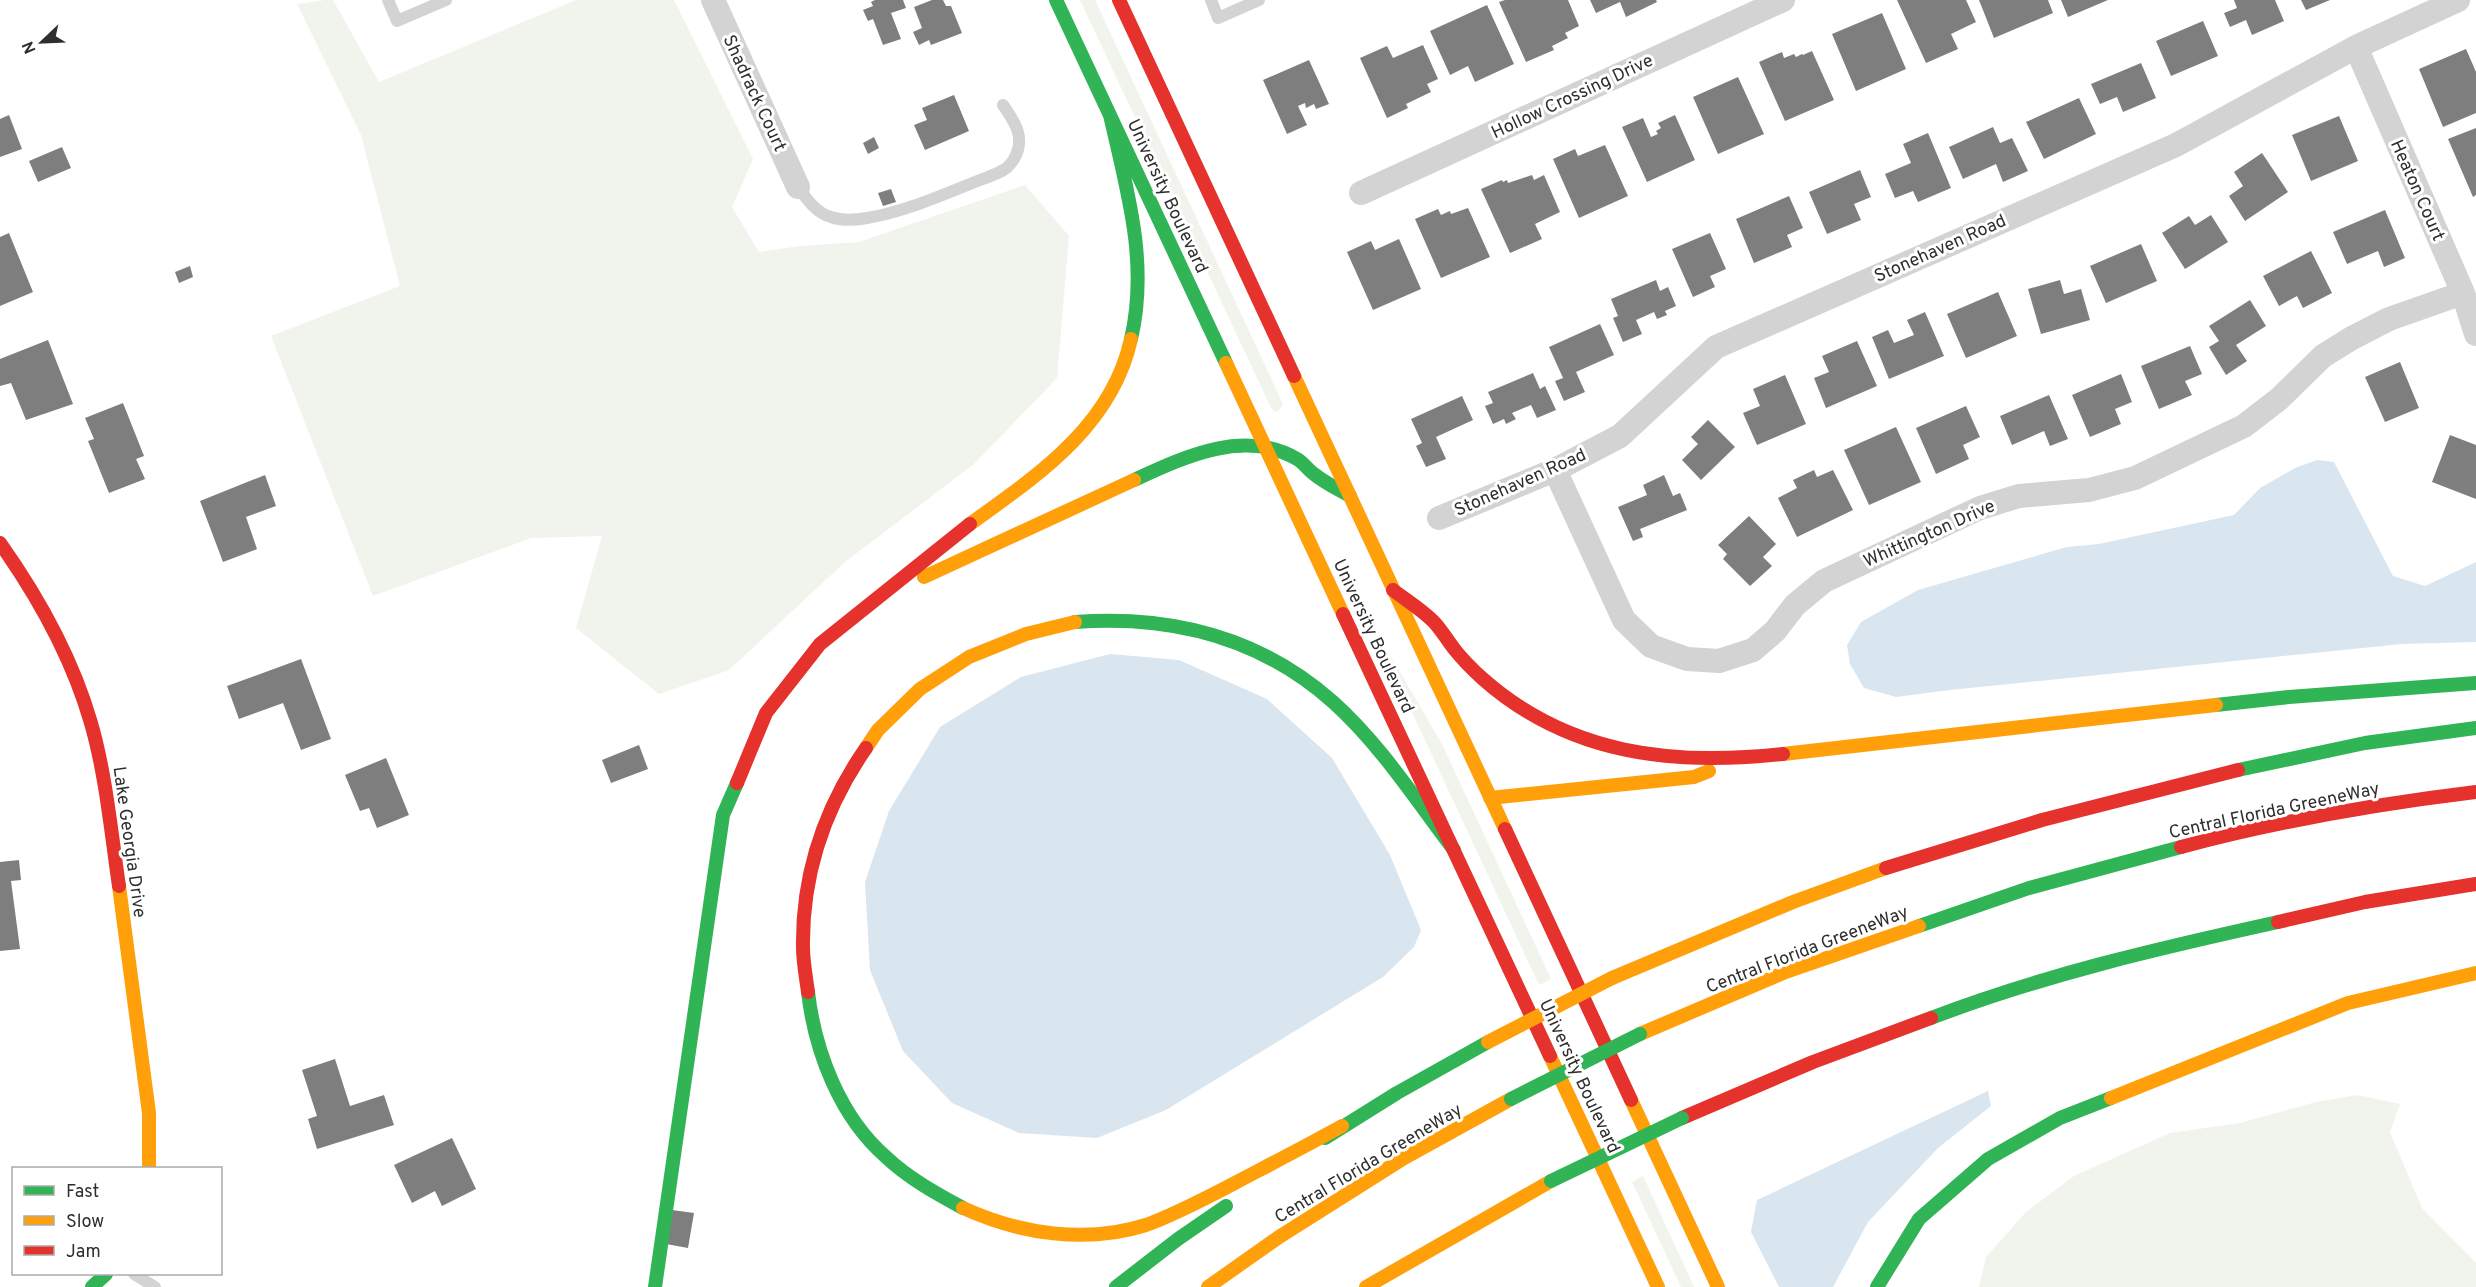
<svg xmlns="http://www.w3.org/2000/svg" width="2476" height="1287" viewBox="0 0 2476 1287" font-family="Overpass,sans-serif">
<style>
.green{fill:#f0f4ec}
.water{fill:#d9e6f0}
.building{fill:#7e7e7e}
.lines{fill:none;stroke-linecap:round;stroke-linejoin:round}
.lane{stroke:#d3d3d3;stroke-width:12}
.street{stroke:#d3d3d3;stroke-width:24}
.fast{stroke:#30b455;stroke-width:14}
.slow{stroke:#ff9f0a;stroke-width:14}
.jam{stroke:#e5322d;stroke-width:14}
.fast-bridge{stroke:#30b455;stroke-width:14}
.slow-bridge{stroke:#ff9f0a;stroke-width:14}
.labels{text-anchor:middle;stroke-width:6;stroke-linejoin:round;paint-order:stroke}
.street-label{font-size:18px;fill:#2e2e2e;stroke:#fff}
</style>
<rect width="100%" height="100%" fill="#fff"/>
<path class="green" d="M 325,0 L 333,0 L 379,82 L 576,0 L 674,0 L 753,159 L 732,207 L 759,252 L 800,246 L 859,242 L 1025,185 L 1069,236 L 1057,378 L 974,464 L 845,562 L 729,670 L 659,694 L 576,628 L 602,536 L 531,538 L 373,596 L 271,336 L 400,286 L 361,135 L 297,4 Z
M 1080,0 L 1095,0 L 1283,404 L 1278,412 L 1272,410 Z
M 1387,650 L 1442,744 L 1551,979 L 1539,985 L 1384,652 Z
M 2357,1095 L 2400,1104 L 2390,1132 L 2422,1208 L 2476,1263 L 2476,1287 L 1979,1287 L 1986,1257 L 2026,1212 L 2074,1176 L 2170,1133 L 2240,1123 L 2316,1102 Z
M 1643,1176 L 1694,1287 L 1681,1287 L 1632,1182 Z"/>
<path class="water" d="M 2317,460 L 2334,462 L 2393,576 L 2425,586 L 2476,562 L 2476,642 L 2402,644 L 1950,690 L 1896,697 L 1864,688 L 1850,664 L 1847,645 L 1861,622 L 1918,590 L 2067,547 L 2099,544 L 2234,515 L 2260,488 L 2295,468 Z
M 1110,654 L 1179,660 L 1267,699 L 1332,758 L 1390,855 L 1421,930 L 1414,947 L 1383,977 L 1166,1110 L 1097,1138 L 1019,1133 L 952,1103 L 903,1051 L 870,970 L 865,882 L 889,811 L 940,727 L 1021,677 Z
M 1988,1091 L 1991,1106 L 1938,1148 L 1868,1222 L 1833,1287 L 1779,1287 L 1751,1232 L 1757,1200 Z"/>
<path class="building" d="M 875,0 L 903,0 L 906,8 L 891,13 L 901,39 L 883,45 L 873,19 L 868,21 L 863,10 L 873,6 L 871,2 Z
M 932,0 L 943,0 L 946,6 L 951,6 L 962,33 L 931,45 L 929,40 L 919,45 L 913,32 L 922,28 L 914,7 Z
M 1505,0 L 1568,0 L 1579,26 L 1565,33 L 1568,38 L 1552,46 L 1554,50 L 1526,62 L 1499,2 Z
M 1590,0 L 1656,0 L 1657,2 L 1626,17 L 1620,2 L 1596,13 Z
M 1897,0 L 1966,0 L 1976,22 L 1951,34 L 1958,49 L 1926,63 Z
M 1979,0 L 2048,0 L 2053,13 L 1994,38 Z
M 2061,0 L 2108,0 L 2068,17 Z
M 2234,0 L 2275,0 L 2284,21 L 2252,35 L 2246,20 L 2230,27 L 2224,13 L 2237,8 Z
M 2301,0 L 2330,0 L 2306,10 Z
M 1487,5 L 1514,64 L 1475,82 L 1468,66 L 1450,75 L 1430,31 Z
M 1882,13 L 1906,69 L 1856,91 L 1832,34 Z
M 2203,21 L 2218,56 L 2171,76 L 2156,41 Z
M 1423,45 L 1438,79 L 1427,84 L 1431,92 L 1406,104 L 1408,108 L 1387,118 L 1360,58 L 1387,46 L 1393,58 Z
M 2466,49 L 2476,72 L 2476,113 L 2443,127 L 2419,69 Z
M 1812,51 L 1834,100 L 1785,121 L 1759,62 L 1782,52 L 1784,58 L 1794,54 L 1796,57 L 1802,54 L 1803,55 Z
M 1309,60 L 1329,104 L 1316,109 L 1314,104 L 1306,108 L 1305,103 L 1298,106 L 1307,125 L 1287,134 L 1263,80 Z
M 2141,63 L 2156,98 L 2123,112 L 2117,97 L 2100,104 L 2091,84 Z
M 1738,77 L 1764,134 L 1718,154 L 1693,97 Z
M 954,95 L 969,131 L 925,150 L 914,125 L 927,120 L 922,108 Z
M 2079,98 L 2096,134 L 2044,159 L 2026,122 Z
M 9,115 L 22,149 L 0,157 L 0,119 Z
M 1675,115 L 1695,160 L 1647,182 L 1622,127 L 1643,118 L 1651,137 L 1658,134 L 1656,131 L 1661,128 L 1658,123 Z
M 2339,116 L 2358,161 L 2311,181 L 2292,135 Z
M 1993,127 L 2000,143 L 2012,138 L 2028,171 L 2003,182 L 1996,164 L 1963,179 L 1949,147 Z
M 2476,128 L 2476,195 L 2473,197 L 2448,139 Z
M 1928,133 L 1951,188 L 1918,202 L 1913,191 L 1895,198 L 1885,174 L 1911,163 L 1903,144 Z
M 874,137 L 879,148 L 868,154 L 863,143 Z
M 1605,145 L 1628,196 L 1579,218 L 1553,159 L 1575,149 L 1578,156 Z
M 62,147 L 71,168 L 38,182 L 29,161 Z
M 2262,153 L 2288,192 L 2245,221 L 2229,196 L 2243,186 L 2234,172 Z
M 1860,170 L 1871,197 L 1854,204 L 1861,220 L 1827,234 L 1809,192 Z
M 1532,175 L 1534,180 L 1544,175 L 1560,212 L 1535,224 L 1542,239 L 1510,253 L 1481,189 L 1502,180 L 1503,182 L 1507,180 L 1508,183 Z
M 891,189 L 896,202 L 883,206 L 878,193 Z
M 1789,196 L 1803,228 L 1787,235 L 1792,247 L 1754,263 L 1736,219 Z
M 1468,208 L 1490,257 L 1441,278 L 1415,219 L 1438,209 L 1441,215 L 1450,211 L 1451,214 Z
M 2385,210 L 2405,258 L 2384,267 L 2378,251 L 2347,264 L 2333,232 Z
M 2211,215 L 2228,242 L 2185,269 L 2162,233 L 2189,216 L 2195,225 Z
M 9,233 L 33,292 L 0,306 L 0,237 Z
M 1710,233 L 1726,269 L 1710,276 L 1715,287 L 1693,297 L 1672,249 Z
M 1399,239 L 1421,289 L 1373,310 L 1347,252 L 1371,241 L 1375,250 Z
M 2141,244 L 2157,281 L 2106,303 L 2090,266 Z
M 2311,251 L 2332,293 L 2303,308 L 2297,296 L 2279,306 L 2263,276 Z
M 190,266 L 193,277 L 179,283 L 175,272 Z
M 1656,280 L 1660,291 L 1668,287 L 1676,306 L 1665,311 L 1667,315 L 1657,319 L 1654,312 L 1636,320 L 1642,334 L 1623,342 L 1613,318 L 1618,316 L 1611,299 Z
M 2060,280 L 2064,294 L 2081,289 L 2090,320 L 2041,334 L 2028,289 Z
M 1998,292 L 2017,336 L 1966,358 L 1947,314 Z
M 2250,300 L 2266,326 L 2236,345 L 2247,361 L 2226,375 L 2209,347 L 2219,341 L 2209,326 Z
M 1925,312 L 1944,356 L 1889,379 L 1872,337 L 1888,330 L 1894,343 L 1914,335 L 1907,320 Z
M 1600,324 L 1614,355 L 1576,372 L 1585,392 L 1564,401 L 1555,381 L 1563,378 L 1549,347 Z
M 48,340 L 73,404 L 26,420 L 11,383 L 0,386 L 0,359 Z
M 1857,341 L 1877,386 L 1826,408 L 1814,378 L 1829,372 L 1822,356 Z
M 2190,346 L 2202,374 L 2185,381 L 2192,395 L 2159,409 L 2141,366 Z
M 2400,362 L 2419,408 L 2385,422 L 2365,377 Z
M 1533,373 L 1540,389 L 1545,386 L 1556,410 L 1537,418 L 1531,405 L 1512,413 L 1516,419 L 1506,424 L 1504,419 L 1493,424 L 1485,406 L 1493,403 L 1488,392 Z
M 2121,374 L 2132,402 L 2115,409 L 2121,424 L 2090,437 L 2072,395 Z
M 1785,375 L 1806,424 L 1757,445 L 1743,413 L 1760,406 L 1753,389 Z
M 2049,395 L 2068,439 L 2050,446 L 2044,431 L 2012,445 L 2000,416 Z
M 1462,396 L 1473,420 L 1436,437 L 1446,459 L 1426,467 L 1416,446 L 1422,443 L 1411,419 Z
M 123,403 L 144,456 L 136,459 L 145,479 L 109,493 L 88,441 L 94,439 L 85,418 Z
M 1966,406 L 1980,437 L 1963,445 L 1969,459 L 1936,474 L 1916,428 Z
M 1708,420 L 1735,447 L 1701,480 L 1682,460 L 1698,444 L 1691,437 Z
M 1896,427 L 1921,482 L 1869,505 L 1844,450 Z
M 2450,435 L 2476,445 L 2476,499 L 2432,482 Z
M 1814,470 L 1817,477 L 1833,470 L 1853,510 L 1797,537 L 1778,498 L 1797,488 L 1793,480 Z
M 265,475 L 276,506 L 246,517 L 257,549 L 223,562 L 200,501 Z
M 1664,475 L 1673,496 L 1680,493 L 1687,510 L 1640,529 L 1643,537 L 1633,541 L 1618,507 L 1647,495 L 1643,485 Z
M 1749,516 L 1776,544 L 1763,557 L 1772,566 L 1750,586 L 1723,559 L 1727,554 L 1718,545 Z
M 301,659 L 331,739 L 301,750 L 283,703 L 239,719 L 227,686 Z
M 639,745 L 648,769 L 611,783 L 602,760 Z
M 386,758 L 409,815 L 377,828 L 369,808 L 360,811 L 345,775 Z
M 19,860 L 21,880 L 11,881 L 20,949 L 0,951 L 0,862 Z
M 335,1059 L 350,1106 L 384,1095 L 394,1125 L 317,1149 L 308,1119 L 317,1116 L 302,1070 Z
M 452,1138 L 476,1189 L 442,1206 L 435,1191 L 412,1203 L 394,1165 Z
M 672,1210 L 694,1213 L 688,1248 L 666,1244 Z"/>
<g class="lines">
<path class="lane" d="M 388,0 L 397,21 L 446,0
M 1211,0 L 1218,18 L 1259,0
M 798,187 C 806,198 816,213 831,217 C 842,221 856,220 867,218 C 905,212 944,194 980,180 C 987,177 998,174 1005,169 C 1008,167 1012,162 1014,159 C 1026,138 1015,122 1003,105
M 134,1274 L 155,1287"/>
<path class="street" d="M 713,0 L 798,187
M 2356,47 L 2463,293 L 2476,334
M 1361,193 L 1783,0
M 1555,470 L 1624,620 L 1651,646 L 1687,659 L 1719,661 L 1753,650 L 1775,631 L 1795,605 L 1824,581 L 1980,508 L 2019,496 L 2089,490 L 2135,478 L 2244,426 L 2279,399 L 2323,356 L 2352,338 L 2389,319 L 2463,293
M 1439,518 L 1555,470 L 1620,436 L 1716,347 L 2176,145 L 2356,47 L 2458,0"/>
<path class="fast" d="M 1056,0 L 1226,363
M 1110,115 C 1127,190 1149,263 1131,339
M 1134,480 C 1184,457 1244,428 1297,459 C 1304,463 1308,470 1314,474 C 1325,483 1338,489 1350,496
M 1075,622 C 1171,615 1260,637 1333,702 C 1380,744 1416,800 1454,850
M 2216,705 L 2289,697 L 2476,683
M 2238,770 L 2365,743 L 2476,728
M 1919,926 L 2029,888 L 2181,847
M 808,992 C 815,1052 840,1117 886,1157 C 908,1178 937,1194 963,1208
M 1931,1018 C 2043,975 2160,948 2278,922
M 1325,1138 L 1397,1093 L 1488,1042
M 92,1287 L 106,1274
M 655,1287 L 723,815 L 737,783
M 1116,1287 L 1178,1239 L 1226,1206
M 1877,1287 L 1919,1219 L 1988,1159 L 2060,1118 L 2111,1098"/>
<path class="slow" d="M 1226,363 L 1343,614
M 1294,376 L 1505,829
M 970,524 C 1038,475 1112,426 1131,339
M 924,577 L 1134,480
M 866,748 L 878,730 L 920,689 L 969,657 L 1026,634 L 1075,622
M 1783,754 L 2216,705
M 1490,798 L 1694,777 L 1709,771
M 119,886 L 149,1113 L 149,1168
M 1612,978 L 1793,902 L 1886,868
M 1640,1034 L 1783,973 L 1919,926
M 1550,1056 L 1658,1287
M 2111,1098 L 2348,1003 L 2476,973
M 1631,1100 L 1718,1287
M 963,1208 C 1020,1234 1086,1244 1146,1225 C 1176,1214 1204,1199 1233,1184 C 1269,1165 1306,1146 1342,1126
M 1208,1287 L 1279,1237 L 1404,1158 L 1511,1099
M 1366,1287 L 1551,1181"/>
<path class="jam" d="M 1119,0 L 1294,376
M 0,543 C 39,598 72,657 91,723 C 106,775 111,832 119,886
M 1393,590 C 1406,600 1421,609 1433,621 C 1441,629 1447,640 1455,650 C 1463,660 1473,670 1483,679 C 1569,755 1673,766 1783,754
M 1343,614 L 1550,1056
M 737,783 L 766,713 L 820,644 L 970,524
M 1505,829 L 1631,1100
M 2181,847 C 2278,821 2377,804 2476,792
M 1886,868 L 2042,820 L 2238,770
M 2278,922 L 2365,902 L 2476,884
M 808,992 C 806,977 803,962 803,947 C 802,874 825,807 866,748
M 1682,1118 L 1813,1062 L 1931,1018"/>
<path class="fast-bridge" d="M 1511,1099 L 1640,1034
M 1551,1181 L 1682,1118"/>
<path class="slow-bridge" d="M 1488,1042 L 1612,978"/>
</g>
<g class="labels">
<g class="street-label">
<text transform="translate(755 93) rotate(65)" y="6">Shadrack Court</text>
<text transform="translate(1572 96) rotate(-25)" y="6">Hollow Crossing Drive</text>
<text transform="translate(2418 190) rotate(66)" y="6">Heaton Court</text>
<text transform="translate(1168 196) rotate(65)" y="6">University Boulevard</text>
<text transform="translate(1940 248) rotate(-24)" y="6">Stonehaven Road</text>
<text transform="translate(1520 482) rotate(-24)" y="6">Stonehaven Road</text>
<text transform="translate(1929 533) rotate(-24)" y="6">Whittington Drive</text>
<text transform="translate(1374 636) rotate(65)" y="6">University Boulevard</text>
<text transform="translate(2274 810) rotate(-12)" y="6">Central Florida GreeneWay</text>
<text transform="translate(130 842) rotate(82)" y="6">Lake Georgia Drive</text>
<text transform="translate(1807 949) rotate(-21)" y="6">Central Florida GreeneWay</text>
<text transform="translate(1580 1076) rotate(65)" y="6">University Boulevard</text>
<text transform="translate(1368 1163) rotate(-31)" y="6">Central Florida GreeneWay</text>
</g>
</g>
<rect x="12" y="1167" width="210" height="108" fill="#ffffff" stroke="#ababab" stroke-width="1.5"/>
<rect x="24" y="1186" width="30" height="9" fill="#30b455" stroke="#ababab" stroke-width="1.5"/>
<text x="66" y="1197" font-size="18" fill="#2e2e2e">Fast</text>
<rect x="24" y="1216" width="30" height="9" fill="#ff9f0a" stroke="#ababab" stroke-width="1.5"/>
<text x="66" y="1227" font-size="18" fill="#2e2e2e">Slow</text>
<rect x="24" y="1246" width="30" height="9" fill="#e5322d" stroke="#ababab" stroke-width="1.5"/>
<text x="66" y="1257" font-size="18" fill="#2e2e2e">Jam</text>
<g transform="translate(42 42) rotate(247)" stroke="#ffffff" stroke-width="4.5" paint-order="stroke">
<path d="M0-4.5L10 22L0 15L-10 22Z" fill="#2e2e2e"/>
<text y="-9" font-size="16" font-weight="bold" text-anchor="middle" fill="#2e2e2e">N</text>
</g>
</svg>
